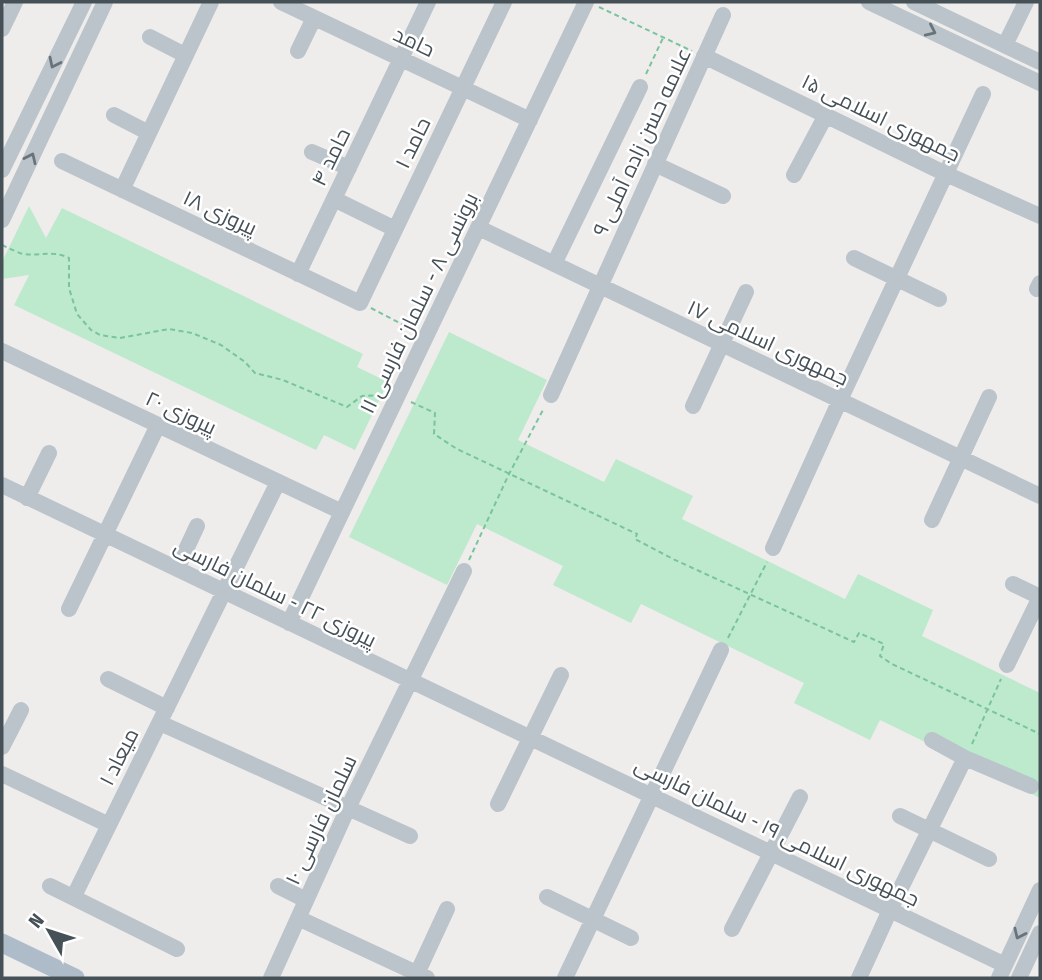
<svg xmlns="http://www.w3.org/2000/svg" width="1042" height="980" viewBox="0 0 1042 980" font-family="'Fira Sans Condensed',Cairo,sans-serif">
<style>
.green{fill:#bde9cd}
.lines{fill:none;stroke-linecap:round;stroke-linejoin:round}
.path{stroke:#79c49d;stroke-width:2;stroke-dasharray:5 3.5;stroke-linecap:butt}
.minor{stroke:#bbc4ca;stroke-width:16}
.major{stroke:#aebcc9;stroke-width:19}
.oneway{stroke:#69737a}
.labels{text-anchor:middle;stroke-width:5;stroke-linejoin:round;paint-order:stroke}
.street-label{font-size:21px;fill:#465057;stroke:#fff}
</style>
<rect width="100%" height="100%" fill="#efecec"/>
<path class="green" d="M 29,206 L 46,238 L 62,208 L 363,354 L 357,367 L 388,382 L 355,450 L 324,435 L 316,450 L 14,305 L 29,275 L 2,279 L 2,262 Z
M 449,332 L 547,380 L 518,440 L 604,482 L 616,459 L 693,496 L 682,519 L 845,599 L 858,574 L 933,610 L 922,636 L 1040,693 L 1040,798 L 880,720 L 870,740 L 794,703 L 804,683 L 641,604 L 631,623 L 553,585 L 563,566 L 477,524 L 447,585 L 349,537 Z"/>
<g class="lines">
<path class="path" d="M 599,7 L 692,51
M 646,74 L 663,38
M 2,245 C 9,248 16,252 23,254 C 40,256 53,250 69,258 L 69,288 L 77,314 L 91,330 L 100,335 L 120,338 L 169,329 L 192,333 L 221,345 L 245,362 L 255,373 L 283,380 L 347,407 L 362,396 L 383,395
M 371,308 L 413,330
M 411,402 L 435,413 L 434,434 L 457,449 L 637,534 L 635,539 L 673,559 L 854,642 L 859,633 L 884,644 L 880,656 L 892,664 L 1040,734
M 469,560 L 509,474 L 544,408
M 728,638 L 767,562
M 972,744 L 1001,679"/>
<path class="minor" d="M 281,2 L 530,120
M 869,2 L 1040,83
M 914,2 L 1040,62
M 2,29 L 15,2
M 150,37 L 185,55
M 1005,45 L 1026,2
M 298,51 L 314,18
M 704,56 L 946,174 L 1040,216
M 114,115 L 149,133
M 312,152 L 349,168
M 62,161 L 360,303 L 504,2
M 655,164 L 723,196
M 2,170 L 84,2
M 794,175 L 826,115
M 122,190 L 211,2
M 334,199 L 395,229
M 2,220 L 105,2
M 479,228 L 1040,496
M 854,258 L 939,299
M 554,264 L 640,87
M 298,274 L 428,2
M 1037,289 L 1040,283
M 2,351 L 342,512
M 551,395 L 723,15
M 693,406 L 746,292
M 2,485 L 1005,965
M 27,498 L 49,453
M 932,520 L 989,397
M 773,548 L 840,400 L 983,94
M 177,569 L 197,526
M 1013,584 L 1040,597
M 69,609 L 158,425
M 289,623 L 586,2
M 1007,665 L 1040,597
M 108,679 L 167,708
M 160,723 L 410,836
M 932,740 L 965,758 L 1031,786
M 2,747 L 21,710
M 2,774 L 109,825
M 498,804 L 561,675
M 900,816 L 989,859
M 50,886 L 177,949
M 278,886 L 306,900
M 74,896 L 278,482
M 547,897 L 631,938
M 298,918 L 427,978
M 732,929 L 800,797
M 271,978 L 348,808 L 464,571
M 415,978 L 447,909
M 565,978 L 721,650
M 859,978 L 890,910 L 965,758
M 999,978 L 1040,890
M 1019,978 L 1040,933"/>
<path class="major" d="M 2,943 L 75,978"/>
</g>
<defs><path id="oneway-chevron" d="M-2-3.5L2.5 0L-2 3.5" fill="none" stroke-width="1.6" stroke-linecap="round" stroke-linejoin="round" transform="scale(1.75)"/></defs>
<g class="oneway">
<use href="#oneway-chevron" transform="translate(931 31) rotate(25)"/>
<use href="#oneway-chevron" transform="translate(54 63) rotate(116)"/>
<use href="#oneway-chevron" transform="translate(31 158) rotate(-65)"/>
<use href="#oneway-chevron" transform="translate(1019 934) rotate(115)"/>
</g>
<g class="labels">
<g class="street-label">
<text transform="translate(414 42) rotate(25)" y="7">حامد</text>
<text transform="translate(881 118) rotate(26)" y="7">جمهوری اسلامی ۱۵</text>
<text transform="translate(642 142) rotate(-65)" y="7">علامه حسن زاده آملی ۹</text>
<text transform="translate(413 143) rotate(-64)" y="7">حامد ۱</text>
<text transform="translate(331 157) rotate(-64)" y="7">حامد ۴</text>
<text transform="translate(220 213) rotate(25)" y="7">پیروزی ۱۸</text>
<text transform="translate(419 303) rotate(-64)" y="7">برونسی ۸ - سلمان فارسی ۱۱</text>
<text transform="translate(768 343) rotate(25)" y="7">جمهوری اسلامی ۱۷</text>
<text transform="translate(181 413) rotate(25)" y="7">پیروزی ۲۰</text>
<text transform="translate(275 593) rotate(26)" y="7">پیروزی ۲۲ - سلمان فارسی</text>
<text transform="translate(119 757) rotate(-63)" y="7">میعاد ۱</text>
<text transform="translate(321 820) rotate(-65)" y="7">سلمان فارسی ۱۰</text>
<text transform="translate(777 832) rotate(26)" y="7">جمهوری اسلامی ۱۹ - سلمان فارسی</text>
</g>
</g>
<rect width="1042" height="980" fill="none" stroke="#465057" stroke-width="7"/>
<g transform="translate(49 931) rotate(309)" stroke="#ffffff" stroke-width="5" paint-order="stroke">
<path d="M0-5L12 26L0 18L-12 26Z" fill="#465057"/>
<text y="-10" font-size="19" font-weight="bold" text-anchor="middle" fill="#465057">N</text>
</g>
</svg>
